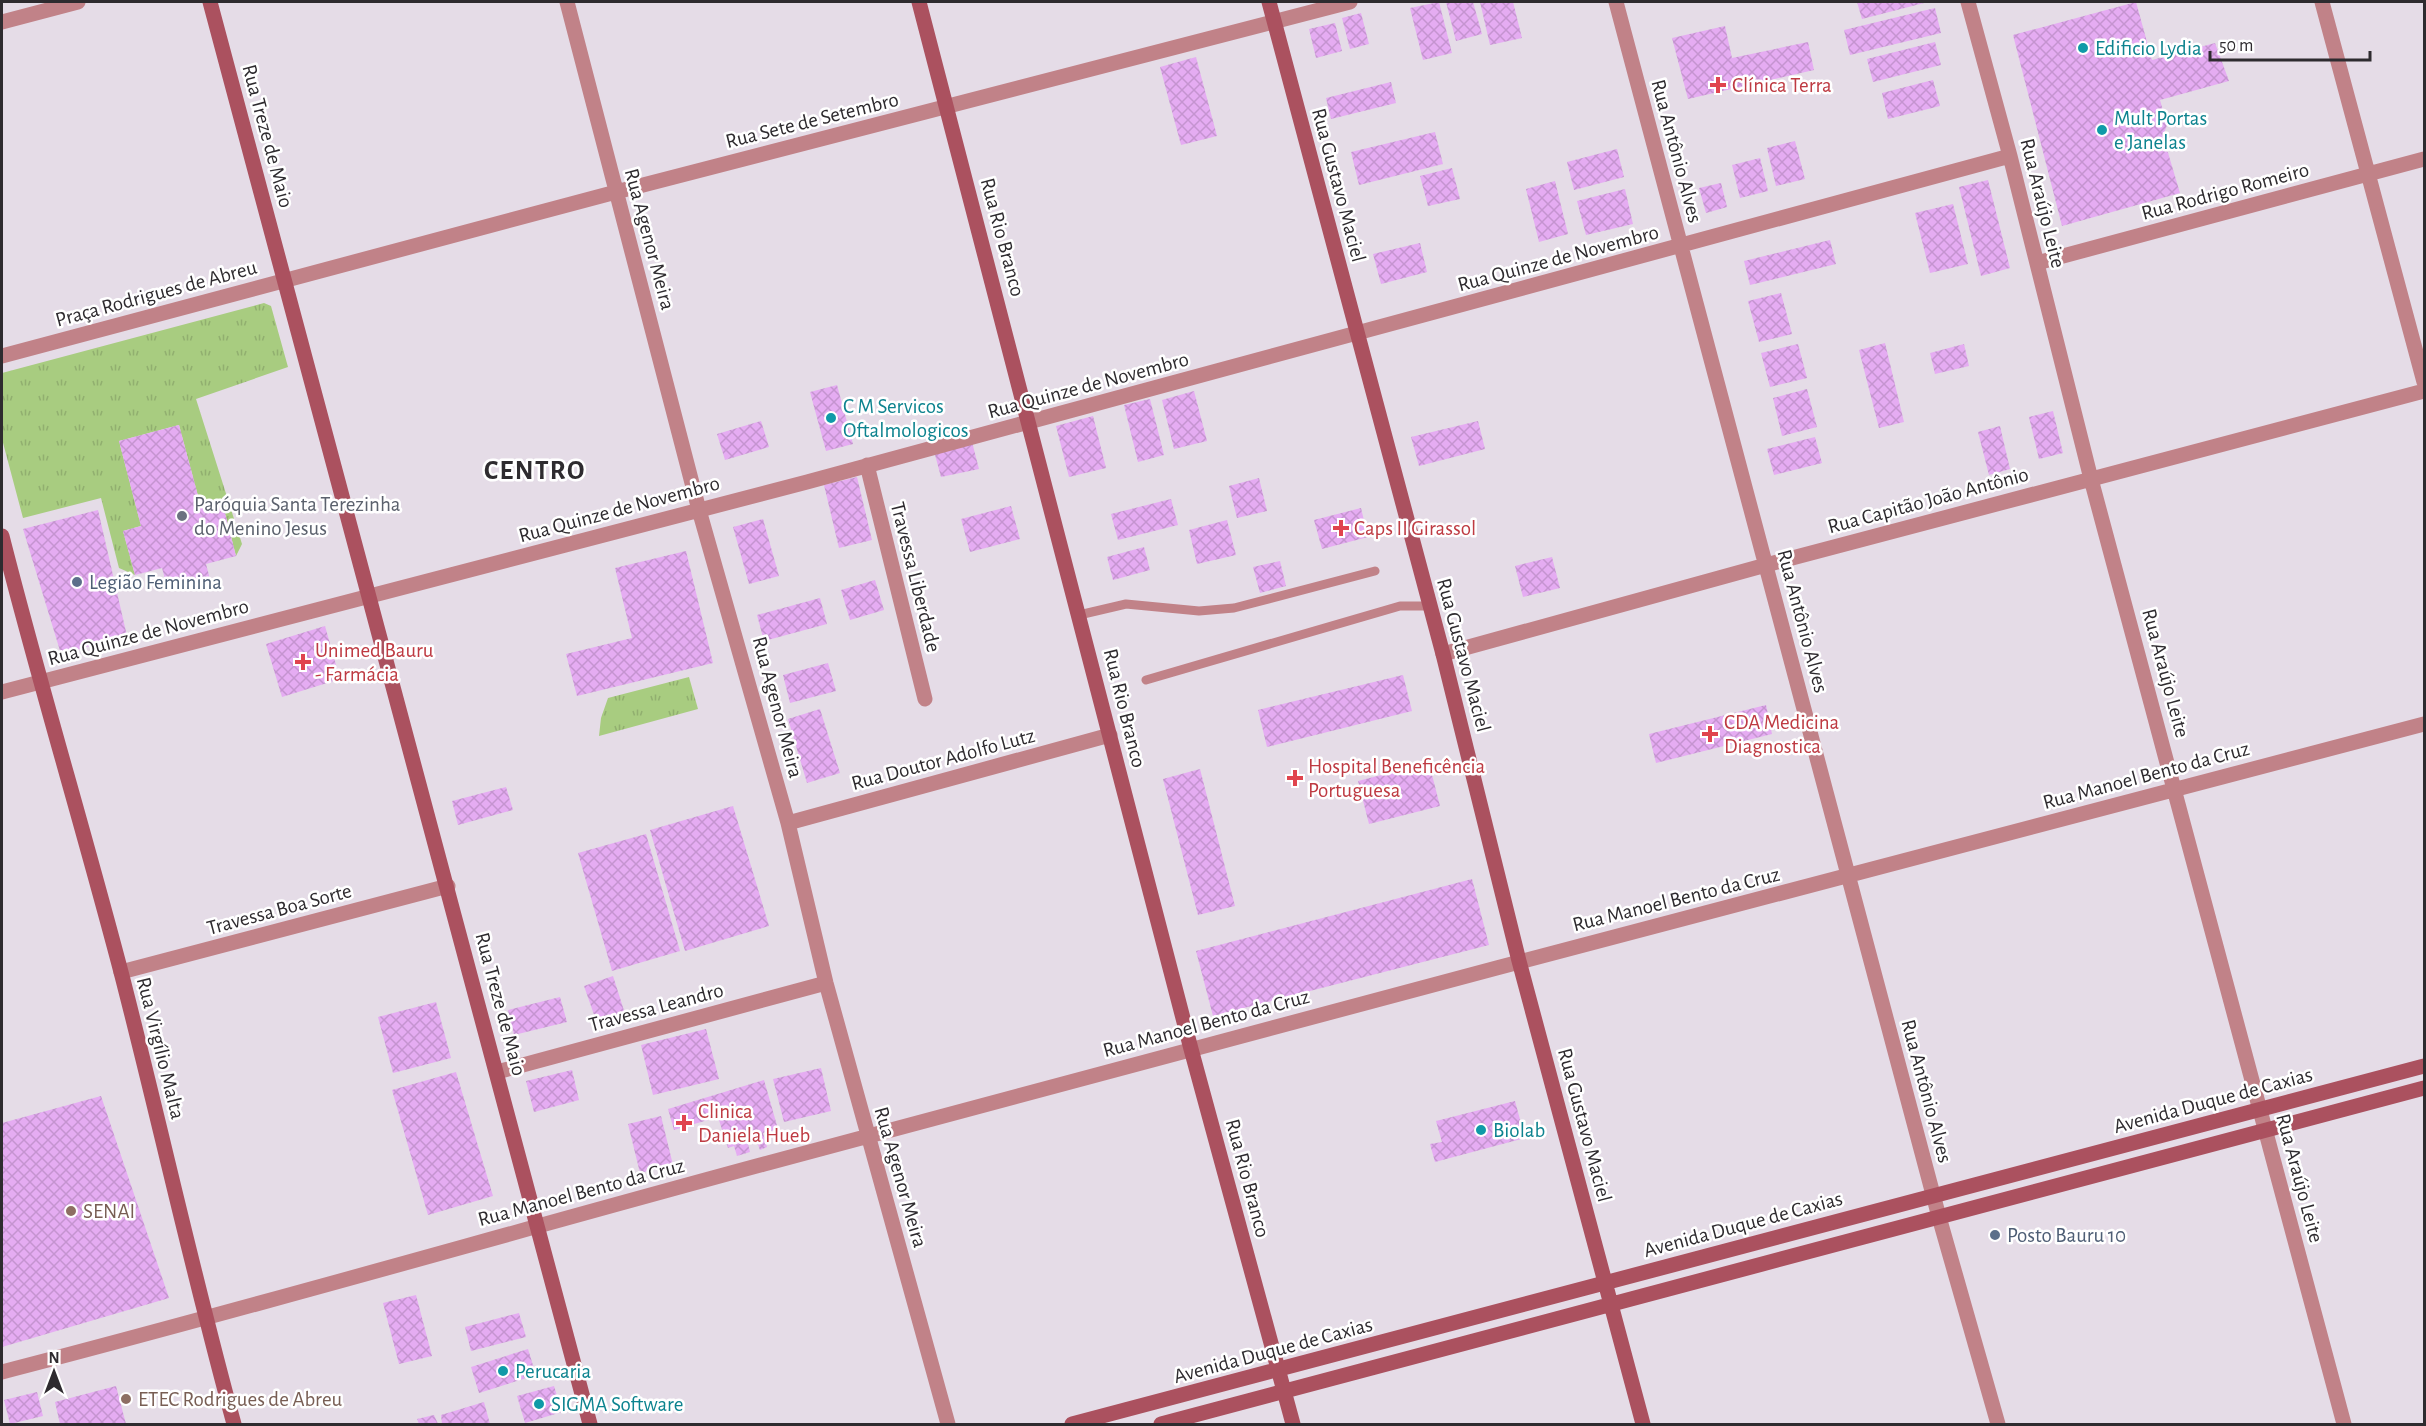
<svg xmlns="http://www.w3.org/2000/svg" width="2426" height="1426" viewBox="0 0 2426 1426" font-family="'Alegreya Sans',sans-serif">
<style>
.park{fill:url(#park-tufts)}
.building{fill:url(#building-cross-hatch)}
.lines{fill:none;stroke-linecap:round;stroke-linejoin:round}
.lane{stroke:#c18288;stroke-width:9}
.street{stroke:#c18288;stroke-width:15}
.secondary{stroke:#ab515f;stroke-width:15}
.culture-dot{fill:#0f9aa8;stroke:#fff;stroke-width:2}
.health-dot{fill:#e0444e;stroke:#fff;stroke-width:2}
.worship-dot{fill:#6b7280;stroke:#fff;stroke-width:2}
.service-dot{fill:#5c6f8a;stroke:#fff;stroke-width:2}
.education-dot{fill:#8d6e63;stroke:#fff;stroke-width:2}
.labels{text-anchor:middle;stroke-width:5;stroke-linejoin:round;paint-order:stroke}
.culture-label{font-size:21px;fill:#0d838f;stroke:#fff;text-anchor:start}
.health-label{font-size:21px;fill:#be3a42;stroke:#fff;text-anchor:start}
.street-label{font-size:21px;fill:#2e2b2f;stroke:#fff}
.worship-label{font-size:21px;fill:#5b616d;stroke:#fff;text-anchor:start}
.service-label{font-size:21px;fill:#4e5e75;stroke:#fff;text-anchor:start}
.education-label{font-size:21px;fill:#785e54;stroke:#fff;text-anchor:start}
.district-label{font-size:27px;font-weight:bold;letter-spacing:1.5px;fill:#2e2b2f;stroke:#fff}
</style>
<defs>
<pattern id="park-tufts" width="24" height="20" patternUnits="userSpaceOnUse" patternTransform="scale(1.5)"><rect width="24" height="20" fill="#a8cc80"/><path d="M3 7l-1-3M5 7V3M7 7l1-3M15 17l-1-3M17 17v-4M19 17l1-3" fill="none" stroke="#91af6f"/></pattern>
<pattern id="building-cross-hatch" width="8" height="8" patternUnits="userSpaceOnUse" patternTransform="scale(1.5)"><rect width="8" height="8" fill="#e5acf2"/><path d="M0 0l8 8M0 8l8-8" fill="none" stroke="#c594d0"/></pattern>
</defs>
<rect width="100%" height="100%" fill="#e5dce7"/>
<path class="park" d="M 264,303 L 271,306 L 288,367 L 196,399 L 242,544 L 236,556 L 222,502 L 201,507 L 179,425 L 119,441 L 141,526 L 123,531 L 135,575 L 119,568 L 101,498 L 23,518 L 2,439 L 2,373 Z
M 689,677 L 698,709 L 599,736 L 601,718 L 608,698 Z"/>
<path class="building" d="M 1439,2 L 1452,53 L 1423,60 L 1410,8 Z
M 1446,2 L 1473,2 L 1482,34 L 1456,41 Z
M 1480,2 L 1513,2 L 1522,38 L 1490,45 Z
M 1857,2 L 1928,2 L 1862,19 Z
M 2136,2 L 2152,60 L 2215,43 L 2229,81 L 2160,100 L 2167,125 L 2163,136 L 2180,193 L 2062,226 L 2013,35 Z
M 1935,8 L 1941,33 L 1850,55 L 1844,30 Z
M 1361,13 L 1369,44 L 1350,49 L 1342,18 Z
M 1335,23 L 1342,51 L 1316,58 L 1309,29 Z
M 1725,26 L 1732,58 L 1808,42 L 1814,70 L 1688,99 L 1672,38 Z
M 1935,42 L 1941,65 L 1873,82 L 1867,59 Z
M 1196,57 L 1217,136 L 1181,145 L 1160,67 Z
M 1933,80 L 1940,106 L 1888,119 L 1882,93 Z
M 1391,82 L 1396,103 L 1331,119 L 1326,98 Z
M 1435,132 L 1443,164 L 1359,185 L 1351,152 Z
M 1795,141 L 1805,179 L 1776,186 L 1767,148 Z
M 1617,149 L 1624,177 L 1574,190 L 1567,162 Z
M 1760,158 L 1768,191 L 1740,198 L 1732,165 Z
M 1452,168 L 1460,199 L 1428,206 L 1420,176 Z
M 1988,180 L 2010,268 L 1981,276 L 1959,187 Z
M 1555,181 L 1568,234 L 1539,242 L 1526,189 Z
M 1721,183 L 1727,207 L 1706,213 L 1699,188 Z
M 1625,189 L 1633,224 L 1586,235 L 1577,201 Z
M 1953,204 L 1968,264 L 1930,273 L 1915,213 Z
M 1830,240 L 1836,264 L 1750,285 L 1744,261 Z
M 1420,243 L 1427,272 L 1381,284 L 1373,254 Z
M 1781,293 L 1792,334 L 1759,342 L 1748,301 Z
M 1885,343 L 1904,422 L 1879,428 L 1859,350 Z
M 1798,344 L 1807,378 L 1770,387 L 1761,353 Z
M 1964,344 L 1969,366 L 1935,374 L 1930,353 Z
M 837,385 L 853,444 L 826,451 L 810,392 Z
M 1807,389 L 1817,427 L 1782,436 L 1773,398 Z
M 1194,391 L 1207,441 L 1174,449 L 1162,400 Z
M 1150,399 L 1164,455 L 1138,462 L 1124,405 Z
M 2053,411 L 2063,453 L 2039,459 L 2029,417 Z
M 1093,416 L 1106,468 L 1069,477 L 1056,426 Z
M 761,421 L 769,447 L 725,460 L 717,434 Z
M 1478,421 L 1485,449 L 1419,466 L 1411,437 Z
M 179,425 L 201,507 L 222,501 L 236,556 L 206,564 L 210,579 L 168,590 L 162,568 L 135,575 L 123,531 L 141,526 L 119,441 Z
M 2000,426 L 2010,469 L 1989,475 L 1978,432 Z
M 1815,437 L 1822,463 L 1774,475 L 1767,449 Z
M 972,442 L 979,469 L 941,477 L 934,451 Z
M 857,477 L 872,540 L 839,548 L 824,485 Z
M 1259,478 L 1267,511 L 1237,518 L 1229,486 Z
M 1171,499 L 1178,525 L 1118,540 L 1111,514 Z
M 1011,506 L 1020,539 L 970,552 L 961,519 Z
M 1361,508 L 1368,537 L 1322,549 L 1314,520 Z
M 98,510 L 127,636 L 61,654 L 23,529 Z
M 763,519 L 779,576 L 749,584 L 733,527 Z
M 1227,520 L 1236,555 L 1197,564 L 1189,530 Z
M 1144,547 L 1150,570 L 1113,580 L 1107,557 Z
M 686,551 L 713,663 L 577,696 L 566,654 L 632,638 L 615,568 Z
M 1552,557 L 1560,588 L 1523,597 L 1515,566 Z
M 1280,561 L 1286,586 L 1260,593 L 1253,567 Z
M 875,580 L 884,610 L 850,620 L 841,590 Z
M 820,598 L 827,624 L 764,641 L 757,615 Z
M 325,626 L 340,679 L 282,697 L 266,644 Z
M 828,663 L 836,691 L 790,703 L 783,675 Z
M 1403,675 L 1412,711 L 1267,747 L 1258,710 Z
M 1766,705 L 1772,734 L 1656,763 L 1649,734 Z
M 820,709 L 840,773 L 807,783 L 788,719 Z
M 1429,763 L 1440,806 L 1369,824 L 1358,781 Z
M 1200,769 L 1235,906 L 1198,915 L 1163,779 Z
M 506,787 L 513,810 L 458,825 L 452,801 Z
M 733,806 L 769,926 L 685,951 L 650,830 Z
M 646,834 L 680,951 L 612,971 L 578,853 Z
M 1472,879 L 1489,945 L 1213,1016 L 1196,951 Z
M 613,976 L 627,1020 L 599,1029 L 584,986 Z
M 560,997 L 567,1022 L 514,1035 L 508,1010 Z
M 436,1002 L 451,1058 L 393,1073 L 378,1017 Z
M 706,1029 L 719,1079 L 653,1095 L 641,1045 Z
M 821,1068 L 831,1111 L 784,1122 L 773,1079 Z
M 572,1070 L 579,1100 L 534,1112 L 526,1081 Z
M 456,1072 L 493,1196 L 428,1215 L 392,1090 Z
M 764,1080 L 778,1129 L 763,1133 L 767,1147 L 760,1150 L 757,1142 L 748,1144 L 750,1152 L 737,1156 L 734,1146 L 728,1148 L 718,1117 L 674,1130 L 668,1109 Z
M 101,1096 L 169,1298 L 2,1347 L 2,1123 Z
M 1515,1101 L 1525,1138 L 1435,1162 L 1430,1144 L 1442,1142 L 1436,1121 Z
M 661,1116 L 673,1165 L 640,1173 L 628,1124 Z
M 416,1295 L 432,1356 L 399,1364 L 383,1303 Z
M 519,1313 L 526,1337 L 471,1351 L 465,1327 Z
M 528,1349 L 536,1375 L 479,1393 L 471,1367 Z
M 116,1386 L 126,1424 L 60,1424 L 55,1402 Z
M 554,1386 L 562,1412 L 525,1423 L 517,1396 Z
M 37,1392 L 43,1416 L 10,1424 L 4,1400 Z
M 484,1402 L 490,1424 L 442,1424 L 441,1415 Z
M 434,1415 L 438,1424 L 419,1424 L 417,1419 Z"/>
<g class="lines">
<path class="lane" d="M 1079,615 L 1126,604 L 1199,611 L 1234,608 L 1375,571
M 1146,680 L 1400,606 L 1429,606"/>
<path class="street" d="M 567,2 L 699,510 L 788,823 L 826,983 L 948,1424
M 1616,2 L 1939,1217 L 1998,1424
M 1968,2 L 2010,156 L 2091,479 L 2344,1424
M 2322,2 L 2424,382
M 2,22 L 78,2
M 2037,263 L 2424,159
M 2,356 L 616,192 L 1350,2
M 867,465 L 925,699
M 1443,654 L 1766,565 L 2424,391
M 2,692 L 807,482 L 2010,156
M 788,823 L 1110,735
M 121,972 L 448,886
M 497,1072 L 826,983
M 2,1372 C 258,1306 512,1232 768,1163 C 1319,1014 1872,868 2424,724"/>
<path class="secondary" d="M 210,2 L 590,1424
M 919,2 L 1191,1049 L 1293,1424
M 1269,2 L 1443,654 L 1519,961 L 1643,1424
M 2,536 C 39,682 83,827 121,972 C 160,1123 193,1275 234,1424
M 1072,1424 L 2424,1066
M 1161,1424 L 2424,1088"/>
</g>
<g class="culture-dot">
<circle cx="2083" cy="48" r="6"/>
<circle cx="2102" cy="130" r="6"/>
<circle cx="831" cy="418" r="6"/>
<circle cx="1481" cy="1130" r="6"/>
<circle cx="503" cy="1371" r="6"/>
<circle cx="539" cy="1404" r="6"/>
</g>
<g class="health-dot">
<path d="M1715 76h6v6h6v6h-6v6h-6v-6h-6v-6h6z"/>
<path d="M1338 519h6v6h6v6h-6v6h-6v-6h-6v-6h6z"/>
<path d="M300 653h6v6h6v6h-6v6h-6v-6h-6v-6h6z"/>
<path d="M1707 725h6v6h6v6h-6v6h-6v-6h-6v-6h6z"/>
<path d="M1292 769h6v6h6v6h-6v6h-6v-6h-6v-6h6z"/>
<path d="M681 1114h6v6h6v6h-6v6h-6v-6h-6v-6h6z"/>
</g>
<circle class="worship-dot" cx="182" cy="516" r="6"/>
<g class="service-dot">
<circle cx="77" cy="582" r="6"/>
<circle cx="1995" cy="1235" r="6"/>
</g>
<g class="education-dot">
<circle cx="71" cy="1211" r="6"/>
<circle cx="126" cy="1399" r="6"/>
</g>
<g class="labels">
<g class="culture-label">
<text x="2095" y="55">Edificio Lydia</text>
<text x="2114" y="125">Mult Portas<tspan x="2114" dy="24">e Janelas</tspan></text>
<text x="843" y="413">C M Servicos<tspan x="843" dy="24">Oftalmologicos</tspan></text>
<text x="1493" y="1137">Biolab</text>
<text x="515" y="1378">Perucaria</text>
<text x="551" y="1411">SIGMA Software</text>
</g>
<g class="health-label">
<text x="1732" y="92">Clínica Terra</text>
<text x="1354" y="535">Caps II Girassol</text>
<text x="315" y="657">Unimed Bauru<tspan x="315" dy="24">- Farmácia</tspan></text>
<text x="1724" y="729">CDA Medicina<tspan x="1724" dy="24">Diagnostica</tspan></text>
<text x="1308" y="773">Hospital Beneficência<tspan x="1308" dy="24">Portuguesa</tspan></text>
<text x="698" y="1118">Clinica<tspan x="698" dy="24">Daniela Hueb</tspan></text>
</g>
<g class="street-label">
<text transform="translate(812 120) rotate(-14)" y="7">Rua Sete de Setembro</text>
<text transform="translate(268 136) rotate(75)" y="7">Rua Treze de Maio</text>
<text transform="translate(1677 151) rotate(75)" y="7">Rua Antônio Alves</text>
<text transform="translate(1339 185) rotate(75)" y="7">Rua Gustavo Maciel</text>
<text transform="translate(2225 191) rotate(-15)" y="7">Rua Rodrigo Romeiro</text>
<text transform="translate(2043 203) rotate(76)" y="7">Rua Araújo Leite</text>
<text transform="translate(1003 237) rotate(75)" y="7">Rua Rio Branco</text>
<text transform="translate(650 239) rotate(75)" y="7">Rua Agenor Meira</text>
<text transform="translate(1558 258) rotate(-15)" y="7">Rua Quinze de Novembro</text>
<text transform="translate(156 293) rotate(-15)" y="7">Praça Rodrigues de Abreu</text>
<text transform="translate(1088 385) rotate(-15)" y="7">Rua Quinze de Novembro</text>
<text transform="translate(1928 500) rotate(-15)" y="7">Rua Capitão João Antônio</text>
<text transform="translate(619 509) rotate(-15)" y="7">Rua Quinze de Novembro</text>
<text transform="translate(916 577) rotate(76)" y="7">Travessa Liberdade</text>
<text transform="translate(1803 621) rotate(75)" y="7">Rua Antônio Alves</text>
<text transform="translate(148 632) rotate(-15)" y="7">Rua Quinze de Novembro</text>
<text transform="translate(1464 655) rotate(75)" y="7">Rua Gustavo Maciel</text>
<text transform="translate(2166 673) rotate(75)" y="7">Rua Araújo Leite</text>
<text transform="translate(778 707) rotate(75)" y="7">Rua Agenor Meira</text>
<text transform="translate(1125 708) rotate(76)" y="7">Rua Rio Branco</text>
<text transform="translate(943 759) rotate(-15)" y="7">Rua Doutor Adolfo Lutz</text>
<text transform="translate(2146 775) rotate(-15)" y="7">Rua Manoel Bento da Cruz</text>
<text transform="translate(1676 899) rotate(-14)" y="7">Rua Manoel Bento da Cruz</text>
<text transform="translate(279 909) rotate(-15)" y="7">Travessa Boa Sorte</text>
<text transform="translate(501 1004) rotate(75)" y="7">Rua Treze de Maio</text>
<text transform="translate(656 1007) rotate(-15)" y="7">Travessa Leandro</text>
<text transform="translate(1206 1023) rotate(-15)" y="7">Rua Manoel Bento da Cruz</text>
<text transform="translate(161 1048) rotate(76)" y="7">Rua Virgílio Malta</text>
<text transform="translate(1927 1091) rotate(75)" y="7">Rua Antônio Alves</text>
<text transform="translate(2213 1100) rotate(-15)" y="7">Avenida Duque de Caxias</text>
<text transform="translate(1585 1125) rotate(75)" y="7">Rua Gustavo Maciel</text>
<text transform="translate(901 1177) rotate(74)" y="7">Rua Agenor Meira</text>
<text transform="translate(1248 1178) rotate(75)" y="7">Rua Rio Branco</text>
<text transform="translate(2300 1178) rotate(75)" y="7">Rua Araújo Leite</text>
<text transform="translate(581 1192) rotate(-15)" y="7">Rua Manoel Bento da Cruz</text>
<text transform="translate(1743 1224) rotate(-15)" y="7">Avenida Duque de Caxias</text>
<text transform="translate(1273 1350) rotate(-15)" y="7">Avenida Duque de Caxias</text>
</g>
<g class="worship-label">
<text x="194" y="511">Paróquia Santa Terezinha<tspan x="194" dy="24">do Menino Jesus</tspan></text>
</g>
<g class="service-label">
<text x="89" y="589">Legião Feminina</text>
<text x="2007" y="1242">Posto Bauru 10</text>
</g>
<g class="education-label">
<text x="83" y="1218">SENAI</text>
<text x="138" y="1406">ETEC Rodrigues de Abreu</text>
</g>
<g class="district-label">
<text x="535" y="479">CENTRO</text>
</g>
</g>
<rect width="2426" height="1426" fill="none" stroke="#2e2b2f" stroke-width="6"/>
<g transform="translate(54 1372)" stroke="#ffffff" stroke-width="4.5" paint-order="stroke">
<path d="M0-4.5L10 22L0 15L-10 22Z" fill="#2e2b2f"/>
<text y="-9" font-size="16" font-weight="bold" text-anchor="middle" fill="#2e2b2f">N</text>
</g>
<path d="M2210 51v9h160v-9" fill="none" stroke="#2e2b2f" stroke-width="3"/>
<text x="2219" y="51" font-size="18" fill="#2e2b2f" stroke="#ffffff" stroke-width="4.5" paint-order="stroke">50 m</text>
</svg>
